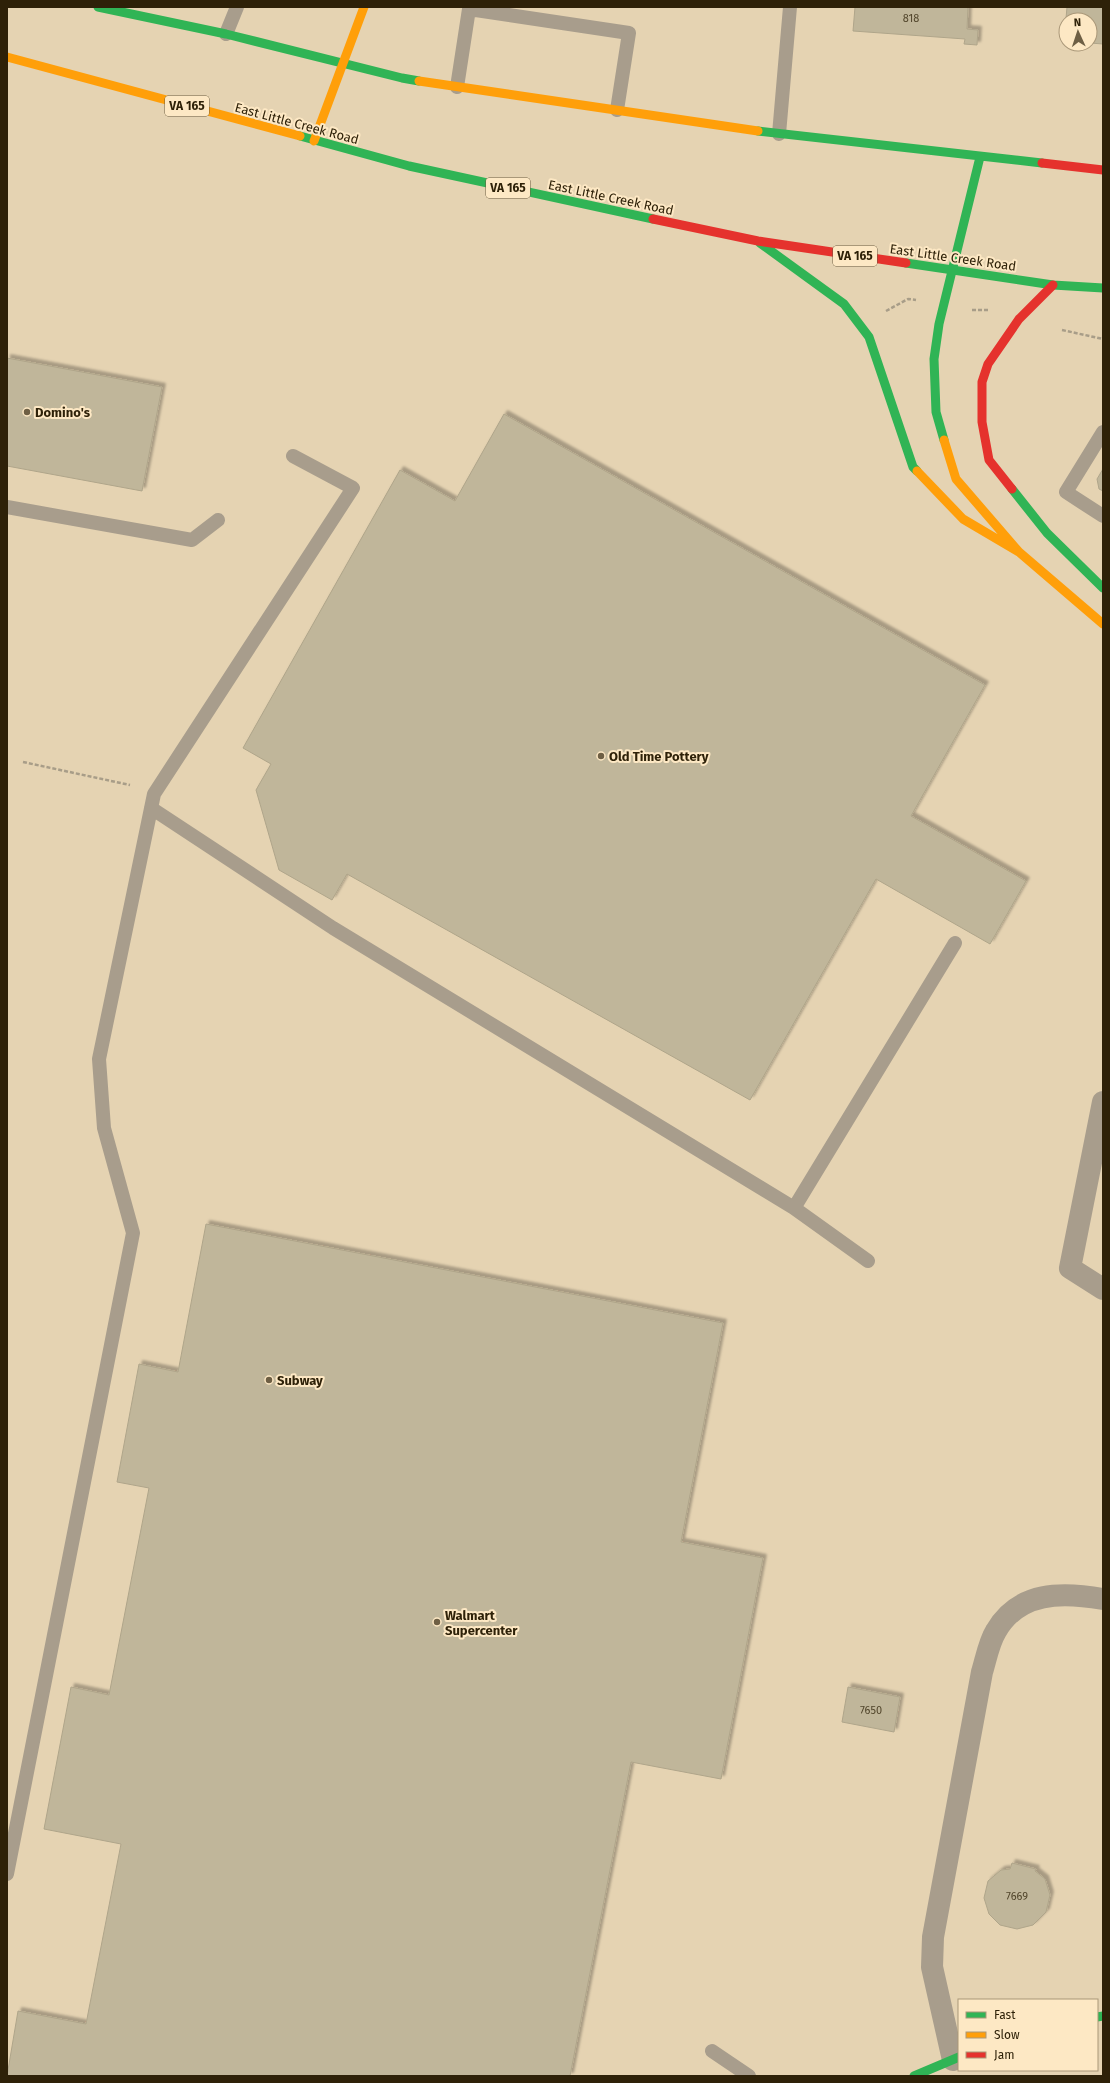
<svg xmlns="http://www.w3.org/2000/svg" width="1110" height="2083" viewBox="0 0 1110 2083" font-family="'Fira Sans',sans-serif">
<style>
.building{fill:#c0b69a;stroke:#afa58a;filter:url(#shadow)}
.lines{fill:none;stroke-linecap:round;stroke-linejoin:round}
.path{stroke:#a89d88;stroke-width:2.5;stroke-dasharray:4 2;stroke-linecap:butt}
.lane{stroke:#a89d8c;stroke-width:14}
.street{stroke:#a89d8c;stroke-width:22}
.fast{stroke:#30b455;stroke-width:9}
.slow{stroke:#ff9f0a;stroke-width:9}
.jam{stroke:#e5322d;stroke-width:9}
.poi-dot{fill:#6e5f44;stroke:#fde8c4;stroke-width:1.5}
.labels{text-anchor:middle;stroke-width:4;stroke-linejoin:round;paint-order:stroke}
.number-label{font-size:11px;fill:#52462c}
.shield{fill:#fde8c4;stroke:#6c5d40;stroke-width:1}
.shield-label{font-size:12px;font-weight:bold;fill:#2e2108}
.street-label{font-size:13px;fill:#2e2108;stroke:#fde8c4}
.poi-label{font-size:13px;font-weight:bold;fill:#2e2108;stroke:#fde8c4;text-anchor:start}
</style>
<defs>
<filter id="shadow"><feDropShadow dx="3.5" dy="-3.5" stdDeviation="1" flood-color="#0004"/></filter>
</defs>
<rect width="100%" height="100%" fill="#e5d3b2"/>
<path class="building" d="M 855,7 L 968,7 L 967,29 L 978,30 L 977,45 L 964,44 L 965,39 L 853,31 Z
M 1067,7 L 1103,7 L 1103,44 L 1090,43 L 1090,20 L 1066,20 L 1066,41 L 1064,41 Z
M 7,358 L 162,387 L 142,491 L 7,466 Z
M 504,414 L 985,685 L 911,816 L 1026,881 L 990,944 L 876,879 L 750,1100 L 347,874 L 332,900 L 279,870 L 256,790 L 271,764 L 243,748 L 400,470 L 455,501 Z
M 1103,469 L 1103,491 L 1099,489 L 1097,479 Z
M 206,1224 L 723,1323 L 681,1542 L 763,1558 L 721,1779 L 631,1762 L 570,2076 L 7,2076 L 18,2011 L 86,2024 L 121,1844 L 44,1829 L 71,1687 L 109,1695 L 149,1488 L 117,1482 L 139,1364 L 178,1372 Z
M 848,1687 L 900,1697 L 894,1732 L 842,1722 Z
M 1012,1863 L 1036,1869 L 1035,1871 L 1045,1879 L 1050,1895 L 1046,1912 L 1033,1925 L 1017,1929 L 1000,1925 L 989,1914 L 984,1898 L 988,1881 L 1001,1870 L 1010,1869 Z"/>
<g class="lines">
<path class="path" d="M 972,310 L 989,310
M 886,311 L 908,299 L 916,300
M 1062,330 L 1103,339
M 23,762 L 130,785"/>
<path class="lane" d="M 226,34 L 237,7
M 457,87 L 469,9 L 629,33 L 617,110
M 779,134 L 790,7
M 1103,432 L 1066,492 L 1103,516
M 7,507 L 192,540 L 218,520
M 151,808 L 333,928 L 794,1208 L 868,1261
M 794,1208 L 955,943
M 7,1874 L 133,1233 L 104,1128 L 99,1059 L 154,794 L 353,488 L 293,456
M 712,2051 L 749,2076"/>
<path class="street" d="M 1103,1102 L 1070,1268 L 1103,1289
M 953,2060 L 932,1967 L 933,1937 L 982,1672 C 986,1659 989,1642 996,1631 C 1019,1591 1062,1592 1103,1599"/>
<path class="fast" d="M 98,7 L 226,34 L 402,78 L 419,81
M 758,131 L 1042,163
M 300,136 L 409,166 L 653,219
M 760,243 L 844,304 L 869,337 L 913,467 L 917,471
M 906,263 L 1053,285 L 1103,288
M 944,440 L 936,412 L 934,359 L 939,324 L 980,157
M 1012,489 L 1047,533 L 1103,588
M 1097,2017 L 1103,2016
M 914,2076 L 959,2057"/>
<path class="slow" d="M 7,57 L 300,136
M 419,81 L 758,131
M 314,141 L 364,7
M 944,440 L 956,479 L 1019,552 L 1103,624
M 917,471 L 963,519 L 1019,552"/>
<path class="jam" d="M 1042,163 L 1103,170
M 653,219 L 758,241 L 906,263
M 1012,489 L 989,460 L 982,422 L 982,382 L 988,364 L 1019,319 L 1053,285"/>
</g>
<g class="poi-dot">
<circle cx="27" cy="412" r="4"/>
<circle cx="601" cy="756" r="4"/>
<circle cx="269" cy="1380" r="4"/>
<circle cx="437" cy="1622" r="4"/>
</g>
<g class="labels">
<g class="number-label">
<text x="911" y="22">818</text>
<text x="871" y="1714">7650</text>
<text x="1017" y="1900">7669</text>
</g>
<g class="shield">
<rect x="165" y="96" width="44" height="20" rx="3"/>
<rect x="486" y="178" width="44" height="20" rx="3"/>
<rect x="833" y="246" width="44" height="20" rx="3"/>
</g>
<g class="shield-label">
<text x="187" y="110">VA 165</text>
<text x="508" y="192">VA 165</text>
<text x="855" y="260">VA 165</text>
</g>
<g class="street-label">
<text transform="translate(297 123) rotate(15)" y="5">East Little Creek Road</text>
<text transform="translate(611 197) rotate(12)" y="5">East Little Creek Road</text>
<text transform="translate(953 257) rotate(8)" y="5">East Little Creek Road</text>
</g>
<g class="poi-label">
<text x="35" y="417">Domino's</text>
<text x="609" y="761">Old Time Pottery</text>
<text x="277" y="1385">Subway</text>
<text x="445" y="1620">Walmart<tspan x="445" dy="15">Supercenter</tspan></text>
</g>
</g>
<rect width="1110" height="2083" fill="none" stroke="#2e2108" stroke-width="16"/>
<rect x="958" y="1999" width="140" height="72" fill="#fde8c4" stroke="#aa9879"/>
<rect x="966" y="2012" width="20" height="6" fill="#30b455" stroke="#aa9879"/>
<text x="994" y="2019" font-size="12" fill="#2e2108">Fast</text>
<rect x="966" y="2032" width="20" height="6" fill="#ff9f0a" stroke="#aa9879"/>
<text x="994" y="2039" font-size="12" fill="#2e2108">Slow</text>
<rect x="966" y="2052" width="20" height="6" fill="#e5322d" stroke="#aa9879"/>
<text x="994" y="2059" font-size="12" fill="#2e2108">Jam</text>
<g transform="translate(1078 32) rotate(357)"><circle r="19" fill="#fde8c4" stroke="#aa9879"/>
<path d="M0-3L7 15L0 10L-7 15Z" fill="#6e5f44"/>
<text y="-6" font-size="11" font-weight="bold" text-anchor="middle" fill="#2e2108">N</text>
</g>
</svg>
